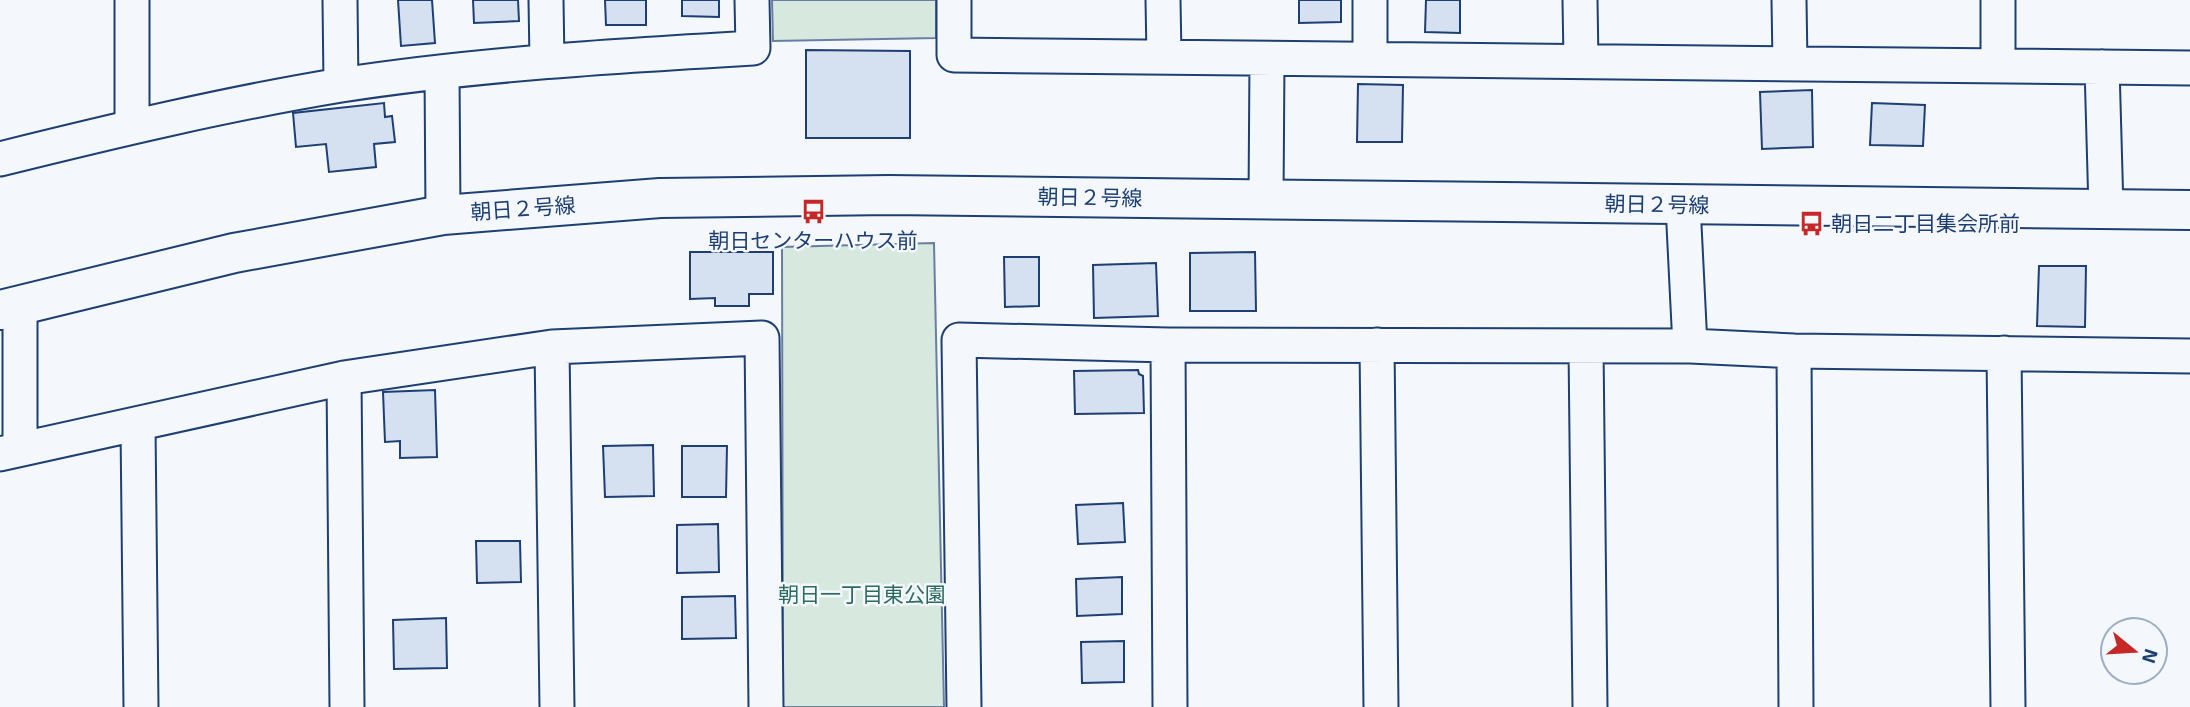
<svg xmlns="http://www.w3.org/2000/svg" width="2190" height="707" viewBox="0 0 2190 707" font-family="'Exo 2','Noto Sans JP',sans-serif">
<style>
.green{fill:#d7e8df;stroke:#687fa3;stroke-width:2}
.building{fill:#d5e0f0;stroke:#1d3f73;stroke-width:2}
.lines{fill:none;stroke-linecap:round;stroke-linejoin:round}
.minor-casing{stroke:#1d3f73;stroke-width:37}
.tertiary-casing{stroke:#1d3f73;stroke-width:42}
.minor{stroke:#f4f7fb;stroke-width:33}
.tertiary{stroke:#f4f7fb;stroke-width:38}
.labels{text-anchor:middle;stroke-width:5;stroke-linejoin:round;paint-order:stroke}
.street-label{font-size:21px;fill:#1d3f73;stroke:#f4f7fb}
.poi-label{font-size:21px;fill:#1d3f73;stroke:#f4f7fb;text-anchor:start}
.park-label{font-size:21px;fill:#2c6c60;stroke:#f4f7fb}
</style>
<rect width="100%" height="100%" fill="#f4f7fb"/>
<path class="green" d="M 772,0 L 936,0 L 936,38 L 773,41 Z
M 934,243 L 944,707 L 783,707 L 782,247 Z"/>
<path class="building" d="M 398,0 L 432,0 L 435,43 L 401,46 Z
M 473,0 L 518,0 L 519,21 L 474,23 Z
M 605,0 L 646,0 L 646,25 L 606,25 Z
M 682,0 L 719,0 L 719,17 L 682,16 Z
M 1299,0 L 1341,0 L 1341,22 L 1299,23 Z
M 1426,0 L 1460,0 L 1460,33 L 1425,32 Z
M 806,50 L 910,51 L 910,138 L 806,138 Z
M 1358,84 L 1403,85 L 1402,142 L 1357,142 Z
M 1812,90 L 1813,147 L 1762,149 L 1760,92 Z
M 384,103 L 385,117 L 392,116 L 395,142 L 374,144 L 376,167 L 329,172 L 326,144 L 296,147 L 293,113 Z
M 1872,103 L 1925,105 L 1923,146 L 1870,145 Z
M 690,252 L 773,252 L 773,294 L 749,294 L 749,306 L 715,306 L 715,298 L 690,299 Z
M 1255,252 L 1256,311 L 1190,311 L 1190,253 Z
M 1004,257 L 1039,257 L 1039,306 L 1005,307 Z
M 1156,263 L 1158,316 L 1094,318 L 1093,265 Z
M 2039,266 L 2086,266 L 2085,327 L 2037,326 Z
M 1138,370 L 1139,374 L 1143,376 L 1144,413 L 1075,414 L 1074,371 Z
M 435,390 L 437,457 L 400,458 L 400,441 L 385,442 L 383,392 Z
M 653,445 L 654,496 L 605,497 L 603,446 Z
M 682,446 L 727,446 L 726,497 L 682,497 Z
M 1123,503 L 1125,542 L 1078,544 L 1076,505 Z
M 718,524 L 719,572 L 677,573 L 677,525 Z
M 476,541 L 520,541 L 521,582 L 477,583 Z
M 1122,577 L 1122,614 L 1077,616 L 1076,579 Z
M 735,596 L 736,638 L 682,639 L 682,597 Z
M 446,618 L 447,668 L 394,669 L 393,620 Z
M 1124,641 L 1124,682 L 1082,683 L 1081,642 Z"/>
<g class="lines">
<defs>
<path id="minor" d="M 132,0 L 132,126
M 340,0 L 341,85
M 546,0 L 547,61
M 954,0 L 954,55 L 2190,68
M 1163,0 L 1164,56
M 1370,0 L 1370,58
M 1580,0 L 1581,61
M 1789,0 L 1790,63
M 1998,0 L 1998,64
M 2102,67 L 2106,209
M 442,72 L 443,215
M 0,159 C 113,131 226,104 341,85 C 478,64 615,56 753,48 L 752,0
M 1266,201 L 1267,59
M 1683,205 L 1690,346
M 20,306 L 20,449
M 1168,345 L 1170,707
M 1377,345 L 1381,707
M 552,347 L 557,707
M 1586,347 L 1590,707
M 1794,351 L 1796,707
M 2004,353 L 2008,707
M 344,378 L 347,707
M 138,426 L 141,707
M 0,454 L 344,378 L 552,347 L 762,338 L 766,707
M 964,707 L 959,340 L 1168,345 L 1690,346 L 1794,351 L 2190,356"/>
<path id="tertiary" d="M 0,310 L 234,253 L 443,215 L 660,198 L 889,195 L 2190,210"/>
</defs>
<use href="#minor" class="minor-casing"/>
<use href="#tertiary" class="tertiary-casing"/>
<use href="#minor" class="minor"/>
<use href="#tertiary" class="tertiary"/>
</g>
<defs>
<symbol id="bus-bare" viewBox="-9 -9 18 18"><path d="M-5-6H5V4H4V6H2V4H-2V6H-4V4H-5ZM-3.5-4V0h7V-4ZM-3.5 1.2v1.5H-2V1.2ZM2 1.2v1.5H3.5V1.2Z" fill="#c62828" stroke="#f4f7fb" stroke-width="2.5" paint-order="stroke"/></symbol>
</defs>
<g fill-rule="evenodd">
<use href="#bus-bare" x="796" y="194" width="35" height="35"/>
<use href="#bus-bare" x="1794" y="206" width="35" height="35"/>
</g>
<g class="labels">
<g class="street-label">
<text transform="translate(1090 198) rotate(1)" y="7">朝日２号線</text>
<text transform="translate(1657 205) rotate(1)" y="7">朝日２号線</text>
<text transform="translate(523 209) rotate(-4)" y="7">朝日２号線</text>
</g>
<g class="poi-label">
<text x="1831" y="231">朝日二丁目集会所前</text>
<text x="813" y="248" text-anchor="middle">朝日センターハウス前</text>
</g>
<g class="park-label">
<text x="862" y="602">朝日一丁目東公園</text>
</g>
</g>
<g transform="translate(2134 651) rotate(108)"><circle r="33" fill="#f4f7fb" stroke="#9eadc5" stroke-width="2"/>
<path d="M0-5L12 26L0 18L-12 26Z" fill="#c62828"/>
<text y="-10" font-size="19" font-weight="bold" text-anchor="middle" fill="#1d3f73">N</text>
</g>
</svg>
